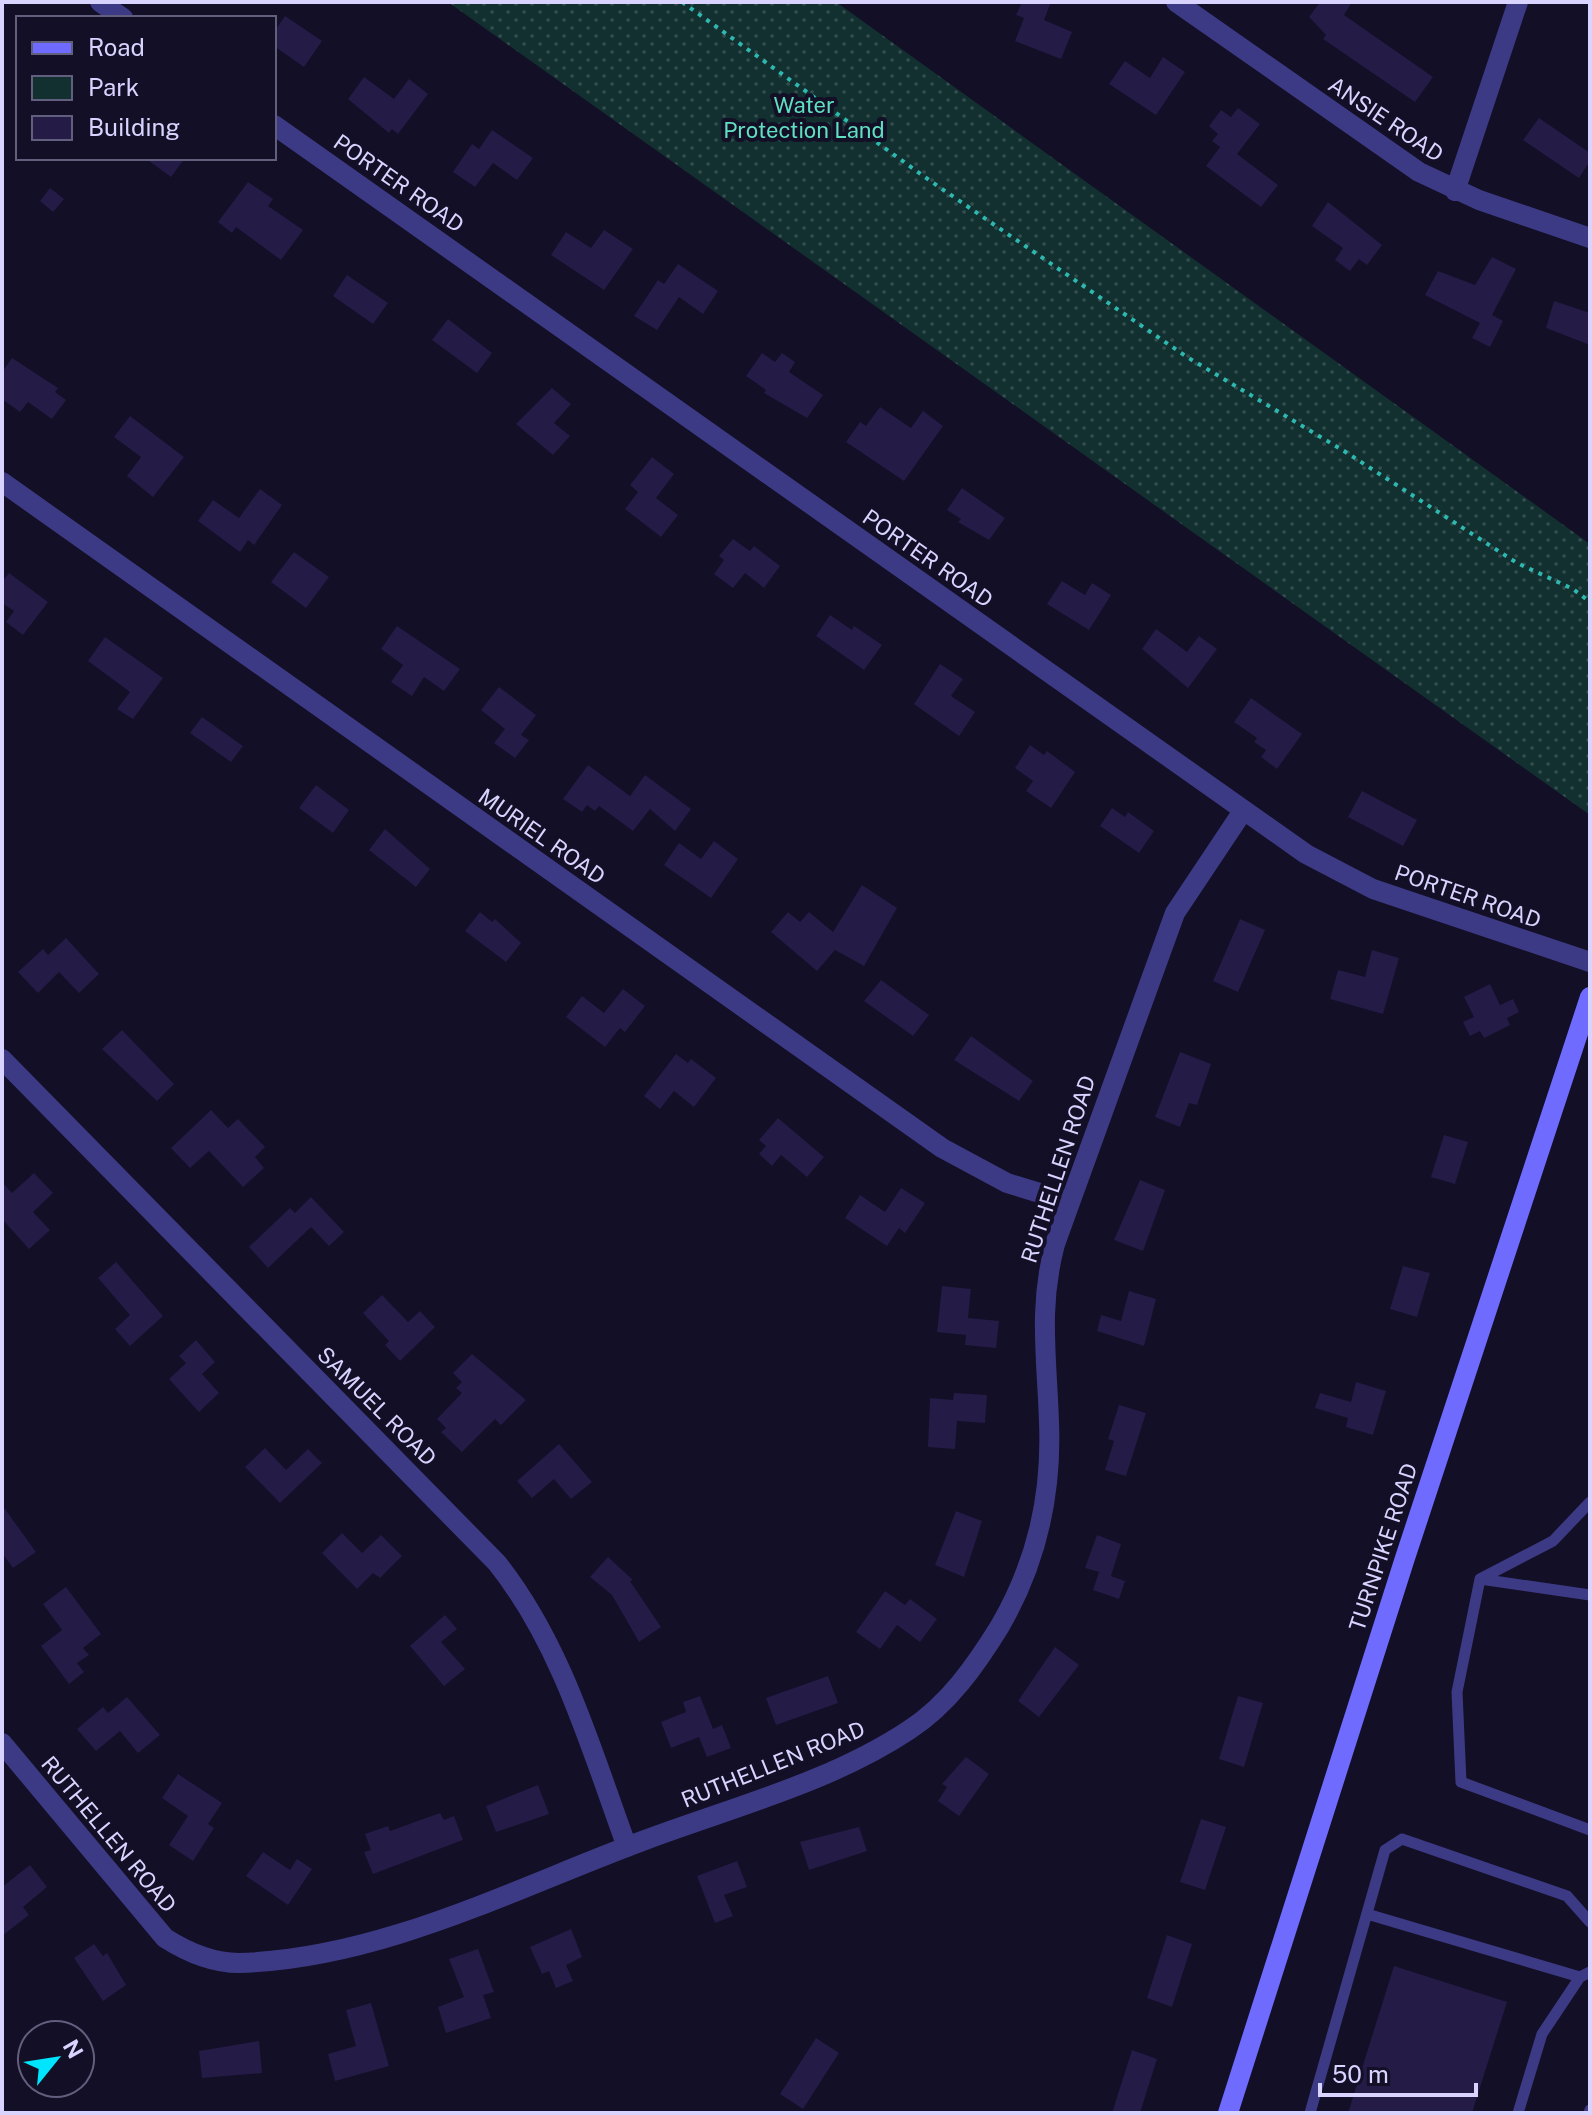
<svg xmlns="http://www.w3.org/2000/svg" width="1592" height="2115" viewBox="0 0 1592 2115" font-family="'Public Sans',sans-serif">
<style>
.green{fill:url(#green-dots)}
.building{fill:#241b47}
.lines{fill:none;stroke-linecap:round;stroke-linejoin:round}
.path{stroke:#2fb8b0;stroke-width:4;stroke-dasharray:4 6;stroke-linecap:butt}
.service{stroke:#3d3a85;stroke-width:11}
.minor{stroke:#3d3a85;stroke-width:20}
.secondary{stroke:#6f6bff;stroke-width:20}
.labels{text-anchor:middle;stroke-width:8;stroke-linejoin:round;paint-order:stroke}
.park-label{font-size:22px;fill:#5fe0c0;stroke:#130f26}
.street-label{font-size:22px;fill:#d9d4ff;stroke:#130f26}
</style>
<defs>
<pattern id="green-dots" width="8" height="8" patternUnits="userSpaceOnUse" patternTransform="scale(2)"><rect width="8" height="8" fill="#12302f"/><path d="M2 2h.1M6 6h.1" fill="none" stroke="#344d4e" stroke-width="1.8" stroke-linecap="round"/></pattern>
</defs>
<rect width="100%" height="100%" fill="#130f26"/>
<path class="green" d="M 448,2 L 836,2 L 1590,544 L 1590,815 Z"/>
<path class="building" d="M 1022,2 L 1051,2 L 1044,20 L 1072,32 L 1061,59 L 1015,41 L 1024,18 L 1016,15 Z
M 1320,2 L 1352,2 L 1344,15 L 1433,77 L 1415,102 L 1323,39 L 1326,35 L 1309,17 Z
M 285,16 L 322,41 L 304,67 L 274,46 L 274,32 Z
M 1163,57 L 1185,72 L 1156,115 L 1109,84 L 1125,61 L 1150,78 Z
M 364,77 L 394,99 L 409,79 L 428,94 L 398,134 L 392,129 L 389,133 L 348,99 Z
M 1238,108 L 1260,124 L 1237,154 L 1278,185 L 1261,207 L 1206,166 L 1220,147 L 1212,141 L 1218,134 L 1209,126 L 1221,110 L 1231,117 Z
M 1539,118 L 1590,153 L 1590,161 L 1579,178 L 1523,140 Z
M 492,130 L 533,158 L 517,180 L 493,163 L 475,187 L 453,172 L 472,144 L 479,149 Z
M 145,158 L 185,158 L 171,177 Z
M 248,182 L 273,199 L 268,206 L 303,230 L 281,260 L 236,227 L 232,233 L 218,222 Z
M 50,188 L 64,199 L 53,212 L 40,201 Z
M 1328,202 L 1382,245 L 1367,265 L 1359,259 L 1350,271 L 1335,260 L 1343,248 L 1312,226 Z
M 604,230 L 633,249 L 604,290 L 551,255 L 566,232 L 591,248 Z
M 1492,257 L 1516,269 L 1492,315 L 1503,321 L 1490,347 L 1472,338 L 1480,323 L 1425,295 L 1438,271 L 1475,285 Z
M 678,264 L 718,291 L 703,314 L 679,297 L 657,330 L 634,316 L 658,280 L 664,284 Z
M 347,275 L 388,303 L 373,324 L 333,296 Z
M 1554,301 L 1590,313 L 1590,345 L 1546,328 Z
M 448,319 L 492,353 L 477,373 L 432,340 Z
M 762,353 L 775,362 L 782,353 L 795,362 L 789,372 L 823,395 L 807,418 L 764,393 L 766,390 L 746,376 Z
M 12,358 L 58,388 L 55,392 L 66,400 L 52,419 L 28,402 L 20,412 L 2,399 L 2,372 Z
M 552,388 L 571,404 L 554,423 L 570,436 L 553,455 L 516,424 Z
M 880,407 L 911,428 L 923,411 L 943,426 L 904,481 L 846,442 L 860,422 L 866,426 Z
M 130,416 L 184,457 L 153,497 L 127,476 L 141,457 L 114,437 Z
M 652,457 L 674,474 L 656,498 L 678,515 L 661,537 L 625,509 L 638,492 L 630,485 Z
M 962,488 L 1005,518 L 989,540 L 958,522 L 961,519 L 947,510 Z
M 260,489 L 282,505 L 254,545 L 248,540 L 240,552 L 198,521 L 213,500 L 239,518 Z
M 733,539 L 750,551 L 754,546 L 780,566 L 764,588 L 745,573 L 733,588 L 714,574 L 724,560 L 719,556 Z
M 294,552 L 329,577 L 306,608 L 271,582 Z
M 9,573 L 48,602 L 23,635 L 6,622 L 14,611 L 2,603 L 2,582 Z
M 1062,581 L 1085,595 L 1092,583 L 1111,595 L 1089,630 L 1047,604 Z
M 830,615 L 852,630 L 854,626 L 882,645 L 864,670 L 816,636 Z
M 397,626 L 460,669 L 444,691 L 424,677 L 412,696 L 391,682 L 403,665 L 381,649 Z
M 1156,629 L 1187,652 L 1199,636 L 1217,649 L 1188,688 L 1142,649 Z
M 105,637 L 163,678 L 133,719 L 117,709 L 130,692 L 88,661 Z
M 940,664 L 963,679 L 951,696 L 975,712 L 959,736 L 914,704 Z
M 499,687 L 536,715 L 521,735 L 529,740 L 515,758 L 494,743 L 505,729 L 481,710 Z
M 1251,698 L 1302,734 L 1277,769 L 1261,757 L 1266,750 L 1254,742 L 1257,738 L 1234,722 Z
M 202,717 L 243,746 L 231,762 L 190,733 Z
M 1030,745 L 1044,755 L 1047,751 L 1075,772 L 1051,808 L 1026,791 L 1033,781 L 1015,768 Z
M 588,765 L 630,796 L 645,775 L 691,809 L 675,831 L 650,809 L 633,831 L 599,806 L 595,811 L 587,805 L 582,812 L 563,799 Z
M 316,785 L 349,810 L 333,833 L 299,808 Z
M 1362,791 L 1417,820 L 1403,846 L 1348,817 Z
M 1112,808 L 1125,817 L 1128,812 L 1154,831 L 1139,853 L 1100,826 Z
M 385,829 L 430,869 L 416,887 L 369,850 Z
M 714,841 L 738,859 L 711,898 L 664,865 L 679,843 L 701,859 Z
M 862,885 L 897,908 L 864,966 L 835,950 L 817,971 L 771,932 L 788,912 L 800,922 L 809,912 L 833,932 Z
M 480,912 L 492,922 L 495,919 L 521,943 L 506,962 L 465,931 Z
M 1240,919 L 1265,930 L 1238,992 L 1213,981 Z
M 66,938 L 99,974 L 79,993 L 59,972 L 38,993 L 18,972 L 43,949 L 48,955 Z
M 1372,950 L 1399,958 L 1383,1014 L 1330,999 L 1338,970 L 1365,977 Z
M 881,980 L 929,1015 L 913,1036 L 864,1001 Z
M 1490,984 L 1500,1005 L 1513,999 L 1519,1012 L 1507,1018 L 1510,1025 L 1484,1038 L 1480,1031 L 1470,1036 L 1463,1022 L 1474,1017 L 1464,997 Z
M 623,989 L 645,1006 L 625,1032 L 620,1028 L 605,1047 L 566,1017 L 582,996 L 604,1013 Z
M 122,1030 L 174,1084 L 157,1101 L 102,1049 Z
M 971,1036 L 1033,1081 L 1019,1101 L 954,1060 Z
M 1180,1052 L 1211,1064 L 1197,1105 L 1189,1103 L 1180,1127 L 1155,1117 Z
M 676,1054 L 688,1063 L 691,1059 L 716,1078 L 694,1107 L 674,1091 L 660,1109 L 644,1096 Z
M 211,1110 L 228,1128 L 238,1119 L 265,1147 L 255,1157 L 264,1168 L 243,1187 L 209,1151 L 190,1168 L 171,1148 Z
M 778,1118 L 824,1157 L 807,1177 L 781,1155 L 772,1166 L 759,1154 L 766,1146 L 759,1140 Z
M 1444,1135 L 1468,1142 L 1455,1184 L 1431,1177 Z
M 34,1173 L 53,1193 L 33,1212 L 50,1230 L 29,1249 L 2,1219 L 2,1182 L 12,1193 Z
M 1140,1180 L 1165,1190 L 1143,1251 L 1114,1240 Z
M 901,1188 L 925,1203 L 905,1233 L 899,1228 L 887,1246 L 845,1218 L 860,1195 L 885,1212 Z
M 311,1197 L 344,1232 L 329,1246 L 311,1227 L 268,1268 L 249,1247 L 290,1208 L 295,1213 Z
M 116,1262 L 163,1316 L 130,1346 L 115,1329 L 130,1315 L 98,1278 Z
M 1403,1266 L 1430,1273 L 1417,1317 L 1390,1309 Z
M 942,1286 L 971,1289 L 968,1318 L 999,1321 L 996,1348 L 965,1345 L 966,1335 L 937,1332 Z
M 1129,1291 L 1156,1299 L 1144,1346 L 1097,1331 L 1101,1315 L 1121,1321 Z
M 382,1295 L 408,1322 L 420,1311 L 435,1327 L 400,1361 L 385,1345 L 389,1341 L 363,1313 Z
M 196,1340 L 215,1362 L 202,1374 L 219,1393 L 199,1412 L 169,1379 L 186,1363 L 179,1356 Z
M 472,1354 L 526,1400 L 501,1425 L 495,1419 L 462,1452 L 441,1432 L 446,1428 L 437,1419 L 462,1393 L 456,1388 L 462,1382 L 453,1373 Z
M 1356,1382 L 1386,1391 L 1373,1435 L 1346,1427 L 1348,1418 L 1315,1408 L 1320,1393 L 1351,1402 Z
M 954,1393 L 987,1395 L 985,1423 L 957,1421 L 955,1449 L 928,1447 L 930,1398 L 953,1400 Z
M 1119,1405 L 1146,1413 L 1126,1476 L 1105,1470 L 1114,1441 L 1108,1439 Z
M 559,1444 L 592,1482 L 571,1499 L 554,1479 L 532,1498 L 517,1481 Z
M 265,1448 L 286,1470 L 308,1449 L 322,1463 L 280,1503 L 245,1467 Z
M 2,1505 L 36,1552 L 13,1568 L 2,1553 Z
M 956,1511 L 982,1521 L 964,1577 L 935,1565 Z
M 342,1533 L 362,1553 L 381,1535 L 402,1556 L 380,1578 L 373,1573 L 357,1589 L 322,1553 Z
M 1097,1535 L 1121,1544 L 1111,1576 L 1125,1581 L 1119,1599 L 1093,1590 L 1099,1572 L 1085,1568 Z
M 608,1557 L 633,1580 L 630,1581 L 661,1627 L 639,1642 L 612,1595 L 590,1577 Z
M 66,1587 L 101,1634 L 83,1648 L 89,1655 L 77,1663 L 84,1672 L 69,1684 L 41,1646 L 62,1630 L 43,1604 Z
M 885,1591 L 905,1605 L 910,1599 L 937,1619 L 920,1642 L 897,1625 L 880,1649 L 856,1632 Z
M 445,1615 L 457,1629 L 441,1642 L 465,1669 L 444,1686 L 410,1646 Z
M 1055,1647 L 1079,1665 L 1039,1717 L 1018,1701 Z
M 828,1676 L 838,1703 L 776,1725 L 766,1698 Z
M 700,1696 L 713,1729 L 722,1725 L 731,1748 L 707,1757 L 699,1737 L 671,1748 L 661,1722 L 686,1712 L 683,1702 Z
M 1238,1696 L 1263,1703 L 1244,1767 L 1219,1759 Z
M 127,1697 L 160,1735 L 138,1753 L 120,1731 L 96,1751 L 77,1729 L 103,1707 L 108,1713 Z
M 966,1757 L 989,1774 L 959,1816 L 938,1801 L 947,1787 L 942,1784 Z
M 178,1774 L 222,1803 L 208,1824 L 214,1828 L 193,1861 L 169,1845 L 188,1816 L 162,1798 Z
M 538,1785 L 549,1814 L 496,1832 L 486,1806 Z
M 440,1813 L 444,1820 L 454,1816 L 463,1840 L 373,1874 L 364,1852 L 371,1850 L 365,1834 L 388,1826 L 390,1831 Z
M 1201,1819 L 1226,1827 L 1205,1890 L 1180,1882 Z
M 859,1827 L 867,1851 L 809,1870 L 800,1842 Z
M 263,1852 L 290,1870 L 297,1859 L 312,1869 L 288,1905 L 246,1876 Z
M 737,1861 L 747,1887 L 724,1895 L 733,1916 L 715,1923 L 697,1876 Z
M 30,1865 L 47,1887 L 23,1907 L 29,1915 L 2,1936 L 2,1887 Z
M 571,1929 L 582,1957 L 566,1965 L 573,1981 L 556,1988 L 549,1971 L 542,1974 L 530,1947 Z
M 1167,1935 L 1192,1944 L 1172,2007 L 1147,1998 Z
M 94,1944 L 103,1956 L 107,1953 L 126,1985 L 103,2001 L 74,1958 Z
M 478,1949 L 494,1992 L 483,1995 L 491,2018 L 446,2033 L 438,2007 L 464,1997 L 449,1959 Z
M 1394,1966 L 1507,2002 L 1472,2113 L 1348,2113 Z
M 371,2003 L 389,2066 L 335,2081 L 328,2054 L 356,2046 L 346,2010 Z
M 816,2038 L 839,2053 L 803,2109 L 780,2094 Z
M 259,2041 L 262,2073 L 202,2078 L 199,2051 Z
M 1132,2050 L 1157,2059 L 1140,2113 L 1112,2113 Z"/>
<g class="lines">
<path class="path" d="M 682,2 L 929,180 L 1187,357 L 1344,451 L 1517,563 L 1573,589 L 1590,602"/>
<path class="service" d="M 1590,1502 L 1553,1541 L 1480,1579 L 1457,1692 L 1461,1782 L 1590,1830
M 1480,1579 L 1590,1595
M 1367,1914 L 1580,1977 L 1590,1972
M 1310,2113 L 1385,1850 L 1402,1839 L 1567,1896 L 1590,1922
M 1518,2113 L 1542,2034 L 1580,1977
M 1589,2113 L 1590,2110"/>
<path class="minor" d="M 100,2 L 123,18
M 1176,2 L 1419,172 L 1479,200 L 1590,238
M 274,125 L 1306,854 L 1373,889 L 1590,962
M 1455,191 L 1518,2
M 2,482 L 942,1148 L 1007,1183 L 1069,1202
M 2,1059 L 497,1563 C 562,1645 591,1749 627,1847
M 2,1743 L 165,1938 C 187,1952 212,1963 239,1963 C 381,1959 515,1888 645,1840 C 733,1807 831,1782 909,1730 C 948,1705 976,1665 1000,1626 C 1037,1562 1052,1496 1049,1422 C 1047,1358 1038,1308 1055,1244 L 1175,913 L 1243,811"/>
<path class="secondary" d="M 1228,2113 L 1405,1558 L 1590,997"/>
</g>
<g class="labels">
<g class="park-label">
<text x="804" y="113">Water<tspan x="804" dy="25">Protection Land</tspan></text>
</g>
<g class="street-label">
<text transform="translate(1386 119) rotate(34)" y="8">ANSIE ROAD</text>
<text transform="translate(399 183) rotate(35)" y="8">PORTER ROAD</text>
<text transform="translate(928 558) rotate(35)" y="8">PORTER ROAD</text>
<text transform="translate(542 836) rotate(35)" y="8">MURIEL ROAD</text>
<text transform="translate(1468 896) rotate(19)" y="8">PORTER ROAD</text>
<text transform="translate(1058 1169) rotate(-72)" y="8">RUTHELLEN ROAD</text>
<text transform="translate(377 1406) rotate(45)" y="8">SAMUEL ROAD</text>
<text transform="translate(1383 1547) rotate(-72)" y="8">TURNPIKE ROAD</text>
<text transform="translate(773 1764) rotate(-22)" y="8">RUTHELLEN ROAD</text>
<text transform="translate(109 1834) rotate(50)" y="8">RUTHELLEN ROAD</text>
</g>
</g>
<rect width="1592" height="2115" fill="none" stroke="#d9d4ff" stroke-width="8"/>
<rect x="16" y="16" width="260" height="144" fill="#130f26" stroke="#625e7d" stroke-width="2"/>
<rect x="32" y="42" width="40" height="12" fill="#6f6bff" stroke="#625e7d" stroke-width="2"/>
<text x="88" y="56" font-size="24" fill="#d9d4ff">Road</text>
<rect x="32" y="76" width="40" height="24" fill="#12302f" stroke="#625e7d" stroke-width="2"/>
<text x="88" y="96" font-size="24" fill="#d9d4ff">Park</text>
<rect x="32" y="116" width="40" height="24" fill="#241b47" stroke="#625e7d" stroke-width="2"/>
<text x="88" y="136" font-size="24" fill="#d9d4ff">Building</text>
<g transform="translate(56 2059) rotate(60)"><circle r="38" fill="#130f26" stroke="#625e7d" stroke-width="2"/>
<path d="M0-6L14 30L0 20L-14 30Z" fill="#00e5ff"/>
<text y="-12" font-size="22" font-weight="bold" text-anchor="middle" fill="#d9d4ff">N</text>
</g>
<path d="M1320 2083v12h156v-12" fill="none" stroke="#d9d4ff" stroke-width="4"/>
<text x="1332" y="2083" font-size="24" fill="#d9d4ff" stroke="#130f26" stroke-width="6" paint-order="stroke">50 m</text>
</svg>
